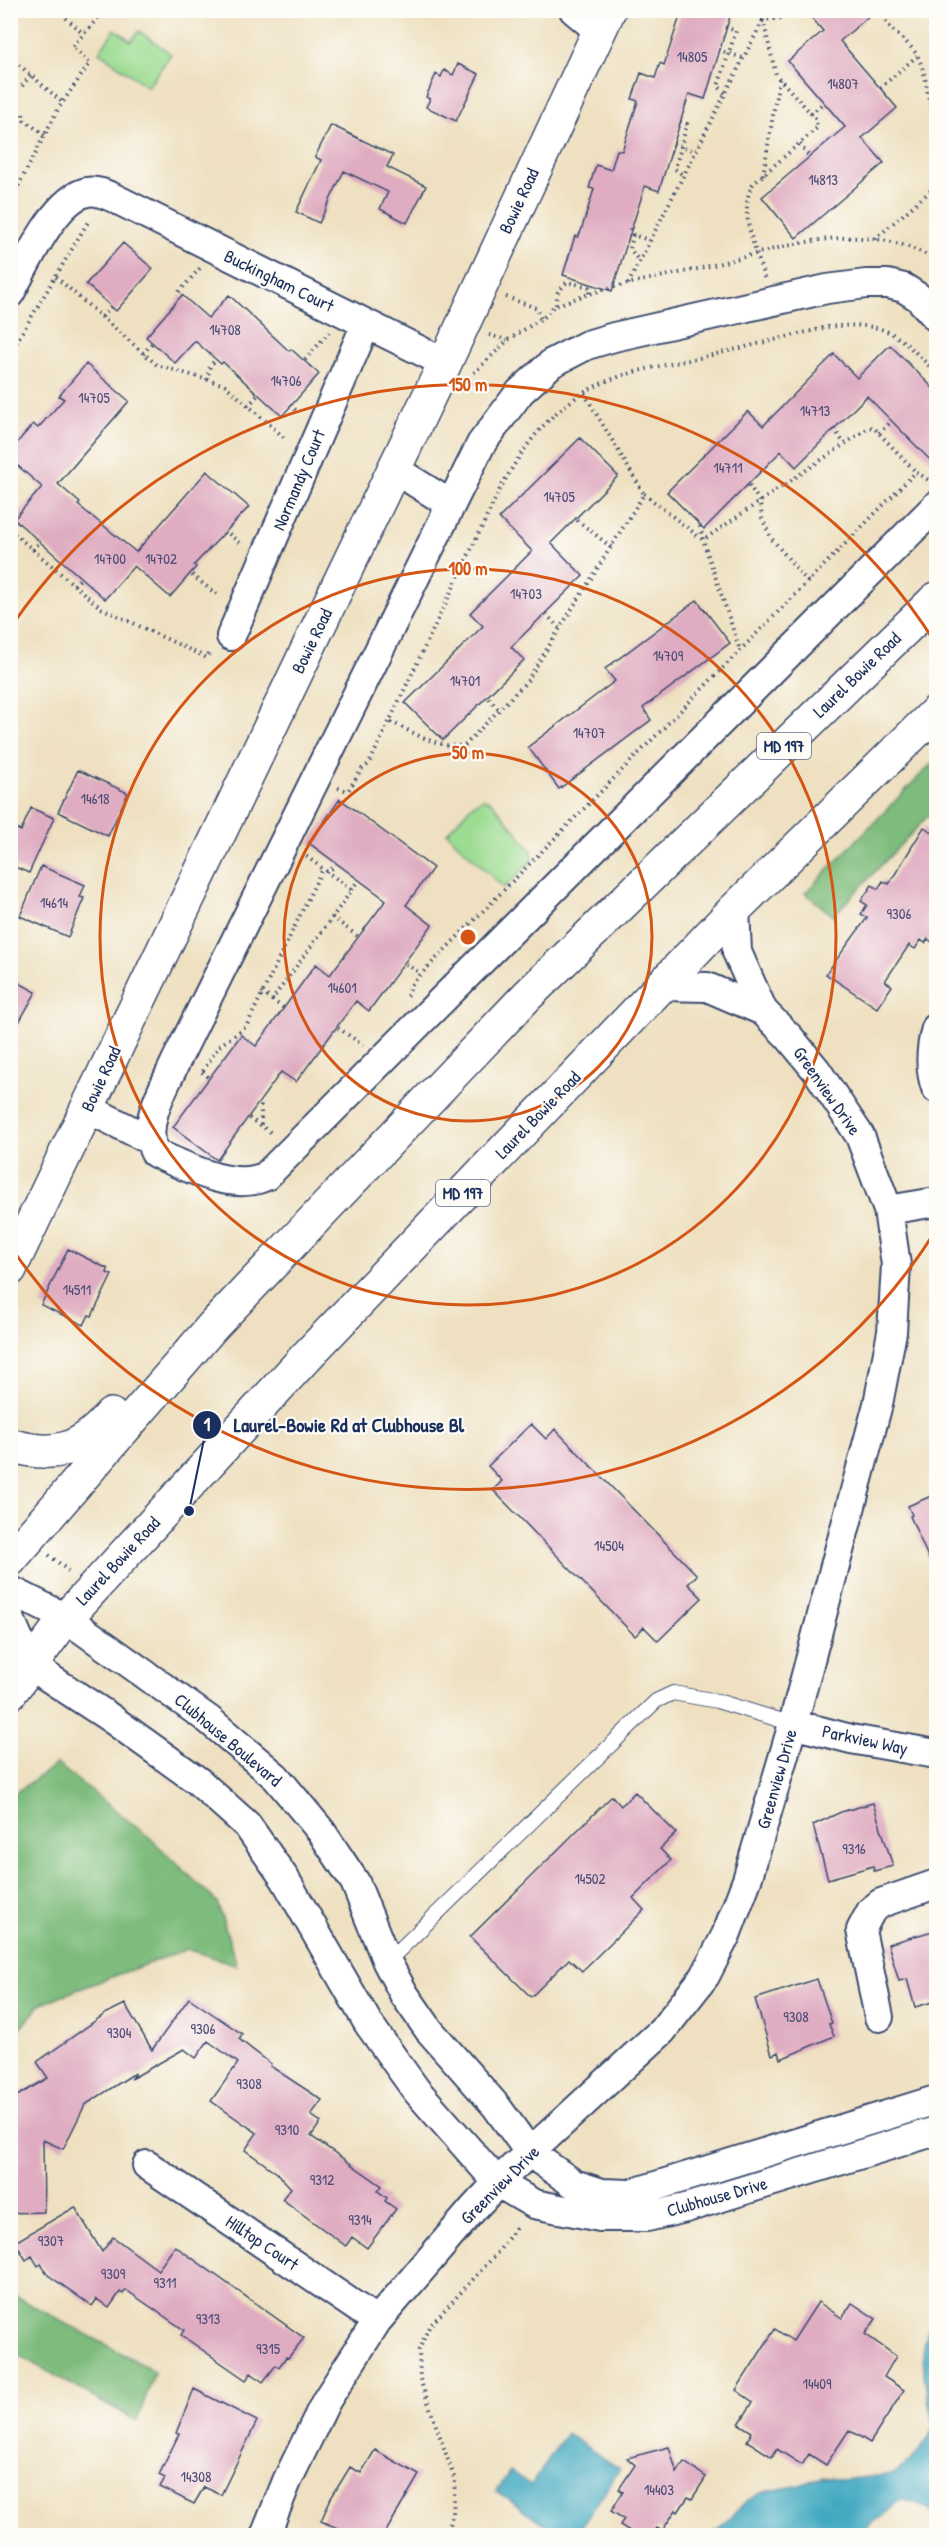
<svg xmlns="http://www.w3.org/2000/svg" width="947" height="2546" viewBox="0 0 947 2546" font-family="'Patrick Hand',sans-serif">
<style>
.green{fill:#9cdc91;stroke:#5c8678;stroke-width:1.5}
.forest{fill:#7dbc7b;stroke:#4c766c;stroke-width:1.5}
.water{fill:#40a8c0;stroke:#2e6c8f;stroke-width:1.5}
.building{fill:#dfacc1}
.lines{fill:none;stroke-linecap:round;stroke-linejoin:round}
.service-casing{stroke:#3b4a6d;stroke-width:16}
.minor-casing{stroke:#3b4a6d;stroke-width:32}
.tertiary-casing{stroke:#3b4a6d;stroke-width:36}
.primary-casing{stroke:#3b4a6d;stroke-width:36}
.path{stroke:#3b4a6d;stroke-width:4;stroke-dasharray:1.5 4.5;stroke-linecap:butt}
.service{stroke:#fff;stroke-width:14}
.minor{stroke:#fff;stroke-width:28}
.tertiary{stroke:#fff;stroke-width:33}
.primary{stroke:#fff;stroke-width:33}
.ring{fill:none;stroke:#d45514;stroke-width:3}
.labels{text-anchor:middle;stroke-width:4.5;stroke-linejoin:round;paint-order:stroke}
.number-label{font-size:15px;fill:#4c4e77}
.shield{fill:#fdfcf7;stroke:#5f6c8c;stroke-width:1.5}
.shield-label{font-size:16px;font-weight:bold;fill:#1b2f5e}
.street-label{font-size:18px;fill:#1b2f5e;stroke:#fdfcf7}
.centre{fill:#d45514;stroke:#fdfcf7;stroke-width:3}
.ring-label{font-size:18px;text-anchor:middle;font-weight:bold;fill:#d45514;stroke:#fdfcf7;stroke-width:4.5;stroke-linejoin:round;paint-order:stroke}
.leader{fill:none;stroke:#1b2f5e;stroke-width:2}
.callout-dot{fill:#1b2f5e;stroke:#fdfcf7;stroke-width:2}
.mark-label{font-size:18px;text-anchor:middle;font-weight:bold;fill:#fff}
.callout-label{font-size:20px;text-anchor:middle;font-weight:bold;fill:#1b2f5e;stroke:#fdfcf7;stroke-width:4.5;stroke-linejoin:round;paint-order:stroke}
</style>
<rect width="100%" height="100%" fill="#fdfcf7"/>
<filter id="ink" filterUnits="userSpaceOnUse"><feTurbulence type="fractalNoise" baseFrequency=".0167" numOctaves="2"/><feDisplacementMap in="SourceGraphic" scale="12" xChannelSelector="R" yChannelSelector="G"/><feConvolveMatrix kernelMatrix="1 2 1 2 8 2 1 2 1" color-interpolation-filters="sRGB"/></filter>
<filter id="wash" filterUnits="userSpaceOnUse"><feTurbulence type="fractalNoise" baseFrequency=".008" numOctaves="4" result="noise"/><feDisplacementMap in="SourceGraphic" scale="24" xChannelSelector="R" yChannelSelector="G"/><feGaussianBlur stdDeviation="1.35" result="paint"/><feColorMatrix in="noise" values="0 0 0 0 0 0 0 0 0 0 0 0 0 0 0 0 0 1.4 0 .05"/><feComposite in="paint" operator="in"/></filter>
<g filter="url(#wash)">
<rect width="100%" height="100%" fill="#eee0c0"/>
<path class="green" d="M 115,29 L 131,41 L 139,31 L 171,54 L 148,87 L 99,52 Z
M 483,799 L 492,802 L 532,851 L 532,860 L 504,888 L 447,833 L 473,804 Z"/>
<path class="forest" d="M 936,759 L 936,820 L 928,816 L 833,916 L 805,893 Z
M 57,1764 L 149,1837 L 217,1902 L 237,1965 L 187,1949 L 42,2003 L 11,2039 L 11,1796 Z
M 11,2294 L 155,2371 L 137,2421 L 11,2351 Z"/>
<path class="water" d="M 936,2304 L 936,2516 L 925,2506 L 904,2500 L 897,2502 L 885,2515 L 855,2535 L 713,2535 L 746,2501 L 764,2492 L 800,2485 L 822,2477 L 843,2480 L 893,2474 L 911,2461 L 928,2439 L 933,2427 L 924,2375 L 923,2345 Z
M 566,2433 L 620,2469 L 576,2535 L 562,2535 L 496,2492 L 510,2471 L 531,2485 Z"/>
<g id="blocks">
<path class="building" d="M 682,10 L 732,10 L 705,99 L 689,94 L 659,191 L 645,186 L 612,291 L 563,275 L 575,236 L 578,237 L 581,231 L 594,189 L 589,188 L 596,165 L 611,170 L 617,150 L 622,151 L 638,101 L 632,99 L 641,73 L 655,78 L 660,63 L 664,65 Z
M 805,10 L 876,10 L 840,41 L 897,108 L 862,138 L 884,163 L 796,238 L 762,197 L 845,127 L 788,61 L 823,31 Z
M 458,64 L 479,74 L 456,121 L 426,107 L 430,99 L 426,97 L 436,74 L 441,77 L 444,70 L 453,75 Z
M 331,125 L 393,155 L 387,167 L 426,186 L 407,223 L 380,209 L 388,192 L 344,171 L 319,223 L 296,212 L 321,160 L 315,157 Z
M 123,243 L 153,269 L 116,311 L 86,284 Z
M 182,295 L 208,318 L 229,295 L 289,351 L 291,349 L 319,374 L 282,416 L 223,362 L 221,364 L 195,341 L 175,363 L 146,337 Z
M 890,345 L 936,391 L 936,466 L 867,396 L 796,467 L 781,451 L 704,529 L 667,492 L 748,411 L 763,426 L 834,354 L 857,378 Z
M 86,364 L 129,401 L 58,484 L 80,503 L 78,505 L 136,552 L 207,471 L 249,507 L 194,565 L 196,567 L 170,597 L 134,566 L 105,599 L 14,519 L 42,487 L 10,459 L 10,451 L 33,424 L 38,428 L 64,399 L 59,396 Z
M 580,438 L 618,476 L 551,543 L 583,576 L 511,647 L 524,660 L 443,740 L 405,703 L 483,626 L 470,613 L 532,551 L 499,518 Z
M 697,600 L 730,643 L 643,708 L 651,720 L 559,789 L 528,747 L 615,681 L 605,669 Z
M 78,770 L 128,793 L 108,836 L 58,812 Z
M 340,799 L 433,868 L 406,905 L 432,925 L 369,1011 L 356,1001 L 296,1082 L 281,1072 L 217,1160 L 173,1127 L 241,1035 L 256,1046 L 316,964 L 330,975 L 386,900 L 309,843 Z
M 31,808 L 54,818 L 29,873 L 10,865 L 10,826 L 21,831 Z
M 924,827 L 936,835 L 936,945 L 928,939 L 925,943 L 921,940 L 915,949 L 909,945 L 885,981 L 892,986 L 877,1008 L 826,974 L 867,918 L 861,914 L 867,905 L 861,901 L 872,885 L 878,889 L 883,881 L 889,884 Z
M 41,866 L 85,885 L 80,897 L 84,898 L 68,937 L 20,916 Z
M 10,978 L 36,992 L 10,1038 Z
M 68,1249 L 108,1269 L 107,1273 L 112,1275 L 92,1316 L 89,1315 L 84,1325 L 41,1305 Z
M 531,1424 L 546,1439 L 555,1429 L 697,1575 L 688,1584 L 702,1598 L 658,1641 L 644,1627 L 635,1636 L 493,1490 L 502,1481 L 488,1466 Z
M 936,1494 L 936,1575 L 910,1516 L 912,1515 L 908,1506 Z
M 635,1792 L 676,1833 L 660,1849 L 671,1860 L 633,1898 L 644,1910 L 582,1971 L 569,1959 L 531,1997 L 470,1937 L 612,1796 L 621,1806 Z
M 873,1803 L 893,1866 L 874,1871 L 873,1866 L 828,1879 L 813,1825 L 841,1812 Z
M 936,1930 L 936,2001 L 915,2007 L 907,1979 L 899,1981 L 888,1944 Z
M 817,1979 L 832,2023 L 829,2024 L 834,2036 L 781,2059 L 779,2052 L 772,2055 L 755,1999 Z
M 189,1998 L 242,2034 L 239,2039 L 271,2064 L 270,2066 L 322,2100 L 311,2115 L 321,2122 L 311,2136 L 382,2186 L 378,2191 L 387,2198 L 385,2201 L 396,2209 L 367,2248 L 352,2237 L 346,2246 L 282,2199 L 291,2188 L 277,2173 L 245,2150 L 257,2133 L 211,2101 L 238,2063 L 208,2041 L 196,2058 L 184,2049 L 131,2079 L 135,2073 L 85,2105 L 63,2149 L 43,2140 L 44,2212 L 10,2213 L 10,2100 L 48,2078 L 37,2062 L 105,2014 L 125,2004 L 152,2050 Z
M 75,2207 L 102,2252 L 113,2237 L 158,2270 L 175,2246 L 304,2338 L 288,2358 L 286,2357 L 279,2367 L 276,2365 L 263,2382 L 251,2373 L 246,2380 L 181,2335 L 184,2330 L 126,2290 L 123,2294 L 120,2292 L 109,2308 L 97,2299 L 92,2306 L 48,2275 L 41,2264 L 38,2266 L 32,2256 L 26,2260 L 15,2242 Z
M 818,2302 L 842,2318 L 852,2303 L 876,2319 L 865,2334 L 896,2356 L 884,2377 L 904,2390 L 870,2443 L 849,2430 L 826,2465 L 809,2454 L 802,2465 L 777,2449 L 772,2457 L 747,2441 L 752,2432 L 739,2424 L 753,2402 L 736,2390 L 775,2329 L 793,2341 Z
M 194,2389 L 257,2421 L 221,2495 L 204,2487 L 194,2504 L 160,2487 L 165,2478 L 159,2475 L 179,2434 L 176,2433 Z
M 669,2447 L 677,2473 L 684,2462 L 706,2477 L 692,2499 L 688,2497 L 678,2512 L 676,2510 L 662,2531 L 657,2528 L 652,2535 L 636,2535 L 620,2525 L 624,2519 L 611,2511 L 623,2492 L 619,2489 L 635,2465 L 627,2458 Z
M 375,2450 L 419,2475 L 384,2535 L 353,2535 L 321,2521 L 331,2498 L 350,2467 L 361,2473 Z"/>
</g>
</g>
<g filter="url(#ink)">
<use href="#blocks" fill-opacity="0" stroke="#3b4a6d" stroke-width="1.5"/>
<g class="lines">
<defs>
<path id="service" d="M 387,1962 L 656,1701 L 673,1693 L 717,1701 L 793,1724"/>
<path id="minor" d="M 574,10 L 599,31
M 10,293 C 26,265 54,199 87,192 C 96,190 105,194 114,198 L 445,363
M 936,317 L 918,297 L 904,288 L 888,284 L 866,284 L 827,289 L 614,337 L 587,345 L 552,363 L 520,392 L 481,444 L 176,1061 C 165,1086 140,1126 155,1153 C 186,1167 234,1192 266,1176 L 936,506
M 394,469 L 450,504
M 231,636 L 366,324
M 661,986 L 707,987 L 763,1011
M 936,1028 C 931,1047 929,1069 936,1088
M 87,1108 L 150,1140
M 888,1210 L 936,1202
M 10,1590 L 66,1618 L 209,1720 L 276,1777 L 321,1831 L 355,1882 L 387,1962 L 404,1994 L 429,2030 L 496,2106 L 530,2153 L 574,2184 L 602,2193 L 630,2194 L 936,2100
M 10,1619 L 31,1666 L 109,1717 L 198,1781 L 247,1825 L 285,1879 L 368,2023 L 416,2090 L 498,2183 L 534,2204 L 600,2217 L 647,2217 L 686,2208 L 936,2131
M 793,1724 L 851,1739 L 936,1754
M 879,2017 L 861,1930 L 871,1911 L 881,1903 L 936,1884
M 147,2165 L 377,2321
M 265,2536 L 287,2481 L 326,2401 L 377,2321 L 474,2208 L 505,2175 L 662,2031 L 705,1976 L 726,1935 L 747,1880 L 793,1724 L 878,1404 L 892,1332 L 896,1265 L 888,1210 L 860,1136 L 817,1071 L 789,1037 L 763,1011 L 737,952 L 735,909"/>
<path id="tertiary" d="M 10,1269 L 445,363 L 609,10"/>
<path id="primary" d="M 10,1445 C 55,1459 81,1450 111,1415
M 10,1560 L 213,1326 L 527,996 L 936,599
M 10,1693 L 66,1618 L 304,1359 L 735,909 L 936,712"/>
</defs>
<use href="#service" class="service-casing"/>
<use href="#minor" class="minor-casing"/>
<use href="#tertiary" class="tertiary-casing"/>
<use href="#primary" class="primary-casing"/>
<path class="path" d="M 57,10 L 84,34
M 133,10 L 155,16 L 163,10
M 881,10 C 886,32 908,38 918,57 C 928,77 927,103 936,124
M 725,27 L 736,31 L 718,86 L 725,93
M 718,50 L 743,58
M 10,57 L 62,102
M 22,86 L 31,75
M 880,88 L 917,56
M 23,114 L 24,120 L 45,135
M 811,114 L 823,103
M 680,122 L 687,124 L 675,169 L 683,175
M 673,144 L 695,151
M 800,144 L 810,158
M 763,175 L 779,79
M 10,187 L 16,192
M 10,202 L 58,109 L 90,63 L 72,47 L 105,10
M 630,228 L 633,235 L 649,240
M 633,235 L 630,249 L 639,261
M 875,239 L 936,186
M 56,277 L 157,365 L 225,385 L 287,440
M 764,278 C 757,251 737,210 753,184 L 817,128 L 816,119 L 776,75 L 763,20 L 784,18 L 797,10
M 628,284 L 763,20 L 761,10
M 179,292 L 200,268
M 506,297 L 537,308 L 541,318
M 556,305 L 558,292 L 567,282 L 589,287 L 589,295
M 102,317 L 111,307
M 489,335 L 507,340
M 10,353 L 88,222
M 143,354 L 152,343
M 305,360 L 329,332
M 474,373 L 508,340 L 547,315 L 553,307 C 600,287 653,279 702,268 C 754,255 810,235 863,238 C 889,239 914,247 936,260
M 207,380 L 210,366 L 216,359
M 290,405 L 299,413
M 248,406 L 258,395
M 834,429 L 844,443
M 879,433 L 892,421
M 749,485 L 760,502 L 762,518 L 771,538 L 808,582
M 644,494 L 703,540 L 740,650
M 577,520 L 611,547
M 700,526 L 703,540 L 870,427 L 875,429 L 916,472
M 10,530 L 101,608 L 207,658 L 210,651
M 229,534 L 242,545
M 33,550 L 40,542
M 192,575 L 220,597
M 74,585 L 81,578
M 546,614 L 559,628
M 489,698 L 499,710
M 391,722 C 413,732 440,750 465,745 L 527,681 L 644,494 L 584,393
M 338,788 L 348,791 L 362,769 L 369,764 L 500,489 C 520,453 540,423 574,399 C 610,373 657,367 699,358 C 742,348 785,337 828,327 C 887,321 896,332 936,373
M 326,872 L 336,866
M 352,890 L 357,882
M 332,917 L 360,938
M 406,964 L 421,974
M 262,992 L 272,1000 L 352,890 L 323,869
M 407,996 L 412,984 L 421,974 L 916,472 L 930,481
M 272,1000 L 285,1009
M 338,1028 L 363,1045
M 203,1071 L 219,1046 L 246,1027 L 320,874 L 323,869 L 306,856
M 202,1072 L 210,1079
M 249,1118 L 272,1133
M 261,1125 L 261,1102
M 49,1555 L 71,1573
M 447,2536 L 453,2514 L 455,2480 L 420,2379 L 419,2350 L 429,2327 L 498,2252 L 518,2225"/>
<use href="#service" class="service"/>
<use href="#minor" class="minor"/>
<use href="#tertiary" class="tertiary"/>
<use href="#primary" class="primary"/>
</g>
</g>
<g class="ring">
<circle cx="468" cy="937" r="184"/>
<circle cx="468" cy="937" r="368"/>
<path d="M936 1230A552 552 0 0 1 13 1250M13 624A552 552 0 0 1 936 644"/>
</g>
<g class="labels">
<g class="number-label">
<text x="692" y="62">14805</text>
<text x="843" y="89">14807</text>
<text x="823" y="185">14813</text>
<text x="225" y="335">14708</text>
<text x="286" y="386">14706</text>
<text x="94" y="403">14705</text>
<text x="815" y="416">14713</text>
<text x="728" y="473">14711</text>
<text x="559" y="502">14705</text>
<text x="110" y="564">14700</text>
<text x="161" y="564">14702</text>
<text x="526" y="599">14703</text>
<text x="668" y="661">14709</text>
<text x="465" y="686">14701</text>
<text x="589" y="738">14707</text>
<text x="95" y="804">14618</text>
<text x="54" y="908">14614</text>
<text x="899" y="919">9306</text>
<text x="342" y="993">14601</text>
<text x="77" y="1295">14511</text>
<text x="609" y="1551">14504</text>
<text x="854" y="1854">9316</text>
<text x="590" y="1884">14502</text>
<text x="796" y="2022">9308</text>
<text x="203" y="2034">9306</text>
<text x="119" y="2038">9304</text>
<text x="249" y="2089">9308</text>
<text x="287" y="2135">9310</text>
<text x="322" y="2185">9312</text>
<text x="360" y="2225">9314</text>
<text x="51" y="2246">9307</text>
<text x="113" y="2279">9309</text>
<text x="165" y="2288">9311</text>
<text x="208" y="2324">9313</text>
<text x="268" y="2354">9315</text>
<text x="817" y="2389">14409</text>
<text x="196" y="2482">14308</text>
<text x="659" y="2495">14403</text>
</g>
<g class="shield">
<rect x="757" y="733" width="54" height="26" rx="4.5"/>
<rect x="436" y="1180" width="54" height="26" rx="4.5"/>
</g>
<g class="shield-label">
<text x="784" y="752">MD 197</text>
<text x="463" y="1199">MD 197</text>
</g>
<g class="street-label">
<text transform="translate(519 201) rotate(-65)" y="6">Bowie Road</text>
<text transform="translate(279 281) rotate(26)" y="6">Buckingham Court</text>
<text transform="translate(299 480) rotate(-67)" y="6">Normandy Court</text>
<text transform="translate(312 641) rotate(-64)" y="6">Bowie Road</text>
<text transform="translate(857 675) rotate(-44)" y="6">Laurel Bowie Road</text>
<text transform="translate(101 1079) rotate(-65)" y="6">Bowie Road</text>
<text transform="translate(827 1091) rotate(55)" y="6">Greenview Drive</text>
<text transform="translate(538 1115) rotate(-46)" y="6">Laurel Bowie Road</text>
<text transform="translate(118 1561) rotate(-47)" y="6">Laurel Bowie Road</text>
<text transform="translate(228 1740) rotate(40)" y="6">Clubhouse Boulevard</text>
<text transform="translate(865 1740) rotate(12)" y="6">Parkview Way</text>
<text transform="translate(777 1779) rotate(-74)" y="6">Greenview Drive</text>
<text transform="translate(500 2185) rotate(-45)" y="6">Greenview Drive</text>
<text transform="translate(717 2197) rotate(-16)" y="6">Clubhouse Drive</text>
<text transform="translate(262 2243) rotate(34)" y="6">Hilltop Court</text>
</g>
</g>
<circle cx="468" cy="937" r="9" class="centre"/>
<g class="ring-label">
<text x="468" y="391">150 m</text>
<text x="468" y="575">100 m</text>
<text x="468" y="759">50 m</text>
</g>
<path class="leader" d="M189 1511L207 1425"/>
<g class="callout-dot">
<circle cx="189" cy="1511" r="6"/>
<circle cx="207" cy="1425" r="15"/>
</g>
<g class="mark-label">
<text x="207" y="1431">1</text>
</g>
<g class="callout-label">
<text x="349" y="1432">Laurel-Bowie Rd at Clubhouse Bl</text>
</g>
<rect width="947" height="2546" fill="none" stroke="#fdfcf7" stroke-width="36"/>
</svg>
